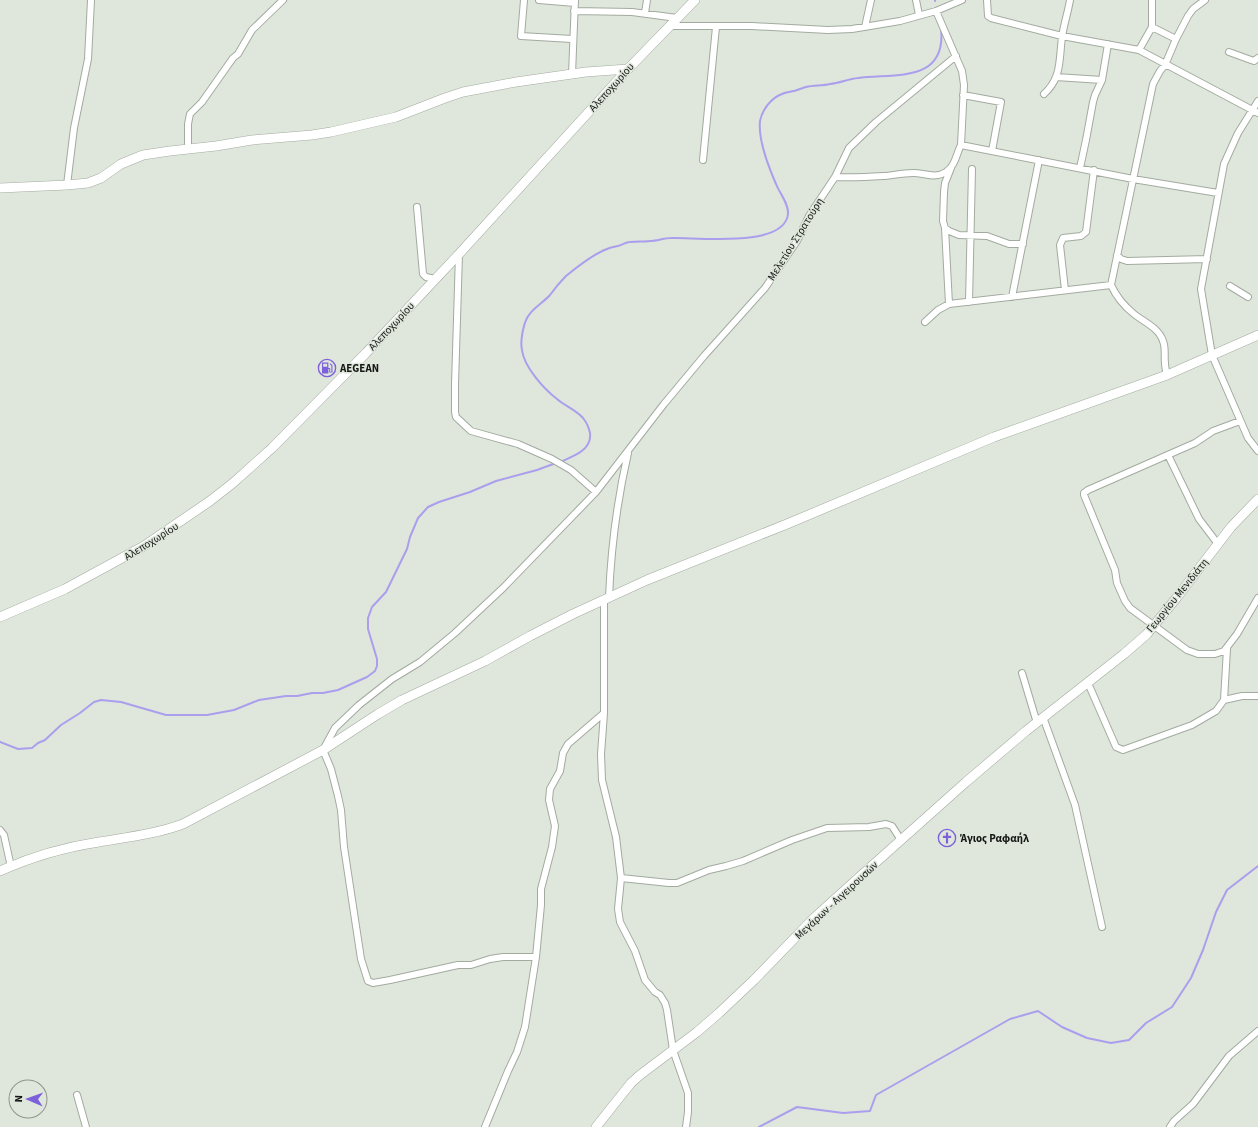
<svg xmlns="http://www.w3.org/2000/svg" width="1258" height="1127" viewBox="0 0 1258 1127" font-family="'Source Sans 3',sans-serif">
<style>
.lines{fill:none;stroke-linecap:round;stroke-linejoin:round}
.stream{stroke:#aa9eed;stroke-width:2}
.street-casing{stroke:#a3aba0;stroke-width:8}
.secondary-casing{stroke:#a3aba0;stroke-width:10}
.street{stroke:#fff;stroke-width:6}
.secondary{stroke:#fff;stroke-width:9}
.labels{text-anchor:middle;stroke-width:3;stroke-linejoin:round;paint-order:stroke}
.street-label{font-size:11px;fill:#161815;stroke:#dfe7dc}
.poi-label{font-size:11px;font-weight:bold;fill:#161815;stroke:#dfe7dc;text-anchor:start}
</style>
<rect width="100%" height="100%" fill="#dfe7dc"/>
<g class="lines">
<path class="stream" d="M 935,1 L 935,0
M 560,462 C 574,456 592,450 590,433 C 589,428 587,423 583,418 C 576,410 565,406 557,399 C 544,389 524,367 522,350 C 520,342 523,326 527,318 C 532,308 543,303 550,295 C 555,288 560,282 566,276 C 577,267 593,254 607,249 C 611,247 614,247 618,246 C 622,245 626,242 630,242 C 637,241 644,242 650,241 C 657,241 664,238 671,238 C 695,237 784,249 788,214 C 789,204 780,194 776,184 C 769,168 758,139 760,121 C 762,110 771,98 782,94 C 786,92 790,92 794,91 C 798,90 802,88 806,87 C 814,85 822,86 830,84 C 840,83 848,79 858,78 C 894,73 947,84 941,28
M 0,742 L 18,749 L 32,748 L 38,743 L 45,740 L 61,725 L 80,713 L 94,702 L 101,700 L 121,702 L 166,715 L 207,715 L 234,710 L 259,700 L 286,696 L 297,696 L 312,693 L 323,693 L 338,690 L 367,677 L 375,671 L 377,666 L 377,659 L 368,629 L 368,618 L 372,607 L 386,592 L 407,549 L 410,537 L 418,518 L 428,507 L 439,502 L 470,492 L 496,481 L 537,470 L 556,463
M 759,1127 L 797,1107 L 843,1113 L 870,1111 L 876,1095 L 1010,1019 L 1038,1011 L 1062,1027 L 1087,1038 L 1111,1043 L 1129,1040 L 1146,1023 L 1172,1007 L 1191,978 L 1203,950 L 1216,912 L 1227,890 L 1258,866"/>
<defs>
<path id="street" d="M 524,0 L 521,36 L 572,39
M 539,0 L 575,3
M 916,0 L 919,15
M 987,0 L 988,16 L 991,18 L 1062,36 L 1139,50 L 1258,113
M 574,11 L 632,12 L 677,18
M 936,11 L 962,71 L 964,85 L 961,145
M 645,13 L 647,0
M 669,26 L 752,26 L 828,30 L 852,29 L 900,21 L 936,11 L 962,0
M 865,27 L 871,0
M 1152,27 L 1176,39
M 1139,50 L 1152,27 L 1152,0
M 1229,52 L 1251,60 L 1254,61 L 1258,58
M 572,74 L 575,0
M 1056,77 L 1102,80
M 1044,94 C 1062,78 1059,59 1062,37 C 1064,24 1068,12 1070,0
M 963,95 L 1001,102 L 992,151
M 1258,101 L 1238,133 L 1224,164 L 1201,289 L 1212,355 L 1248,438 L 1258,451
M 188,149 L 188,124 L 190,114 L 202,102 L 233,58 L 238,54 L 252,30 L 283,0
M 703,160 L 716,27
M 951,168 L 945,183 L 944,192 L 943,221 L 945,228 L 949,231 L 959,235 L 987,236 L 1009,244 L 1023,244
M 1080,168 L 1086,140 L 1093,102 L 1095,95 L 1102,80 L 1108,44
M 835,177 C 852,178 868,177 885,176 C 894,175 904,173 913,173 C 925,173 935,179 946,172 C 956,165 956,154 961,145 L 1133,179 L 1218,193
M 67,185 L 74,128 L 88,59 L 91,0
M 417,207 L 423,274 L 426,277 L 435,279
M 945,228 L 949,304
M 459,254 L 455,384 L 455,412 L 456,417 L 471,431 L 518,444 L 552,459 L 571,470 L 596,492
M 1117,255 L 1121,259 L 1127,261 L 1207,259
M 1230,286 L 1248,297
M 1065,290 L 1060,245 L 1063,238 L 1081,236 L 1086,232 L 1094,170
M 1012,297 L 1039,160
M 969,302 L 972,169
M 925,322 L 938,310 L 949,304 L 1111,285
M 1167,375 C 1166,371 1165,367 1165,363 C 1164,356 1166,348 1163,341 C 1159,328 1144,322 1134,314 C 1124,306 1116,296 1111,285 L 1153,84 L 1160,71 L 1165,65 L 1176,39 L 1188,16 L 1193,9 L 1205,0
M 1240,421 L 1213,431 L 1195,443 L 1088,490 L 1084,493 L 1084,495 L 1115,570 L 1117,583 L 1125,601 L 1130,608 L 1187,650 L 1198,654 L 1215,654 L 1224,651 L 1237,634 L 1258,598
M 1168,455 L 1199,519 L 1218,544
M 609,597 C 611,549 617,501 628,453
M 1022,673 L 1037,723
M 1088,683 L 1116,747 L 1123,750 L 1192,725 L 1216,711 L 1224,700 L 1227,649
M 1224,700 L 1242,696 L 1258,696
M 604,713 L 601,754 L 602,780 L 616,837 L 621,878 L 669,883 L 677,883 L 709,870 L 726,866 L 743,861 L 792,840 L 827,828 L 869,827 L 886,824 L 892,826 L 901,840
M 1043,717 L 1075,805 L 1102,927
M 0,830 L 4,835 L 11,867
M 621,878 L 618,909 L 620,922 L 635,951 L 645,980 L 655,992 L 660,995 L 665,1003 L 667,1010 L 673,1050 L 688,1093 L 688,1112 L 686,1127
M 536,957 L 503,957 L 490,959 L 471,965 L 458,965 L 390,980 L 373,983 L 368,981 L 361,959 L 344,847 L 341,810 L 338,796 L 331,769 L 323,750 L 335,728 L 359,705 L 392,679 L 420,662 L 455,633 L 503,588 L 596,492 L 664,404 L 704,356 L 765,288 L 797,241 L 809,216 L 835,177 L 849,148 L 876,122 L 956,56
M 77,1095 L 86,1127
M 485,1127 L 508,1071 L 517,1052 L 525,1027 L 536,957 L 541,905 L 541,889 L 552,847 L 555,826 L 549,800 L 550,789 L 560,771 L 563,753 L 568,744 L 604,713 L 604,600
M 1170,1127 L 1174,1121 L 1193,1104 L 1229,1056 L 1258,1031"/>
<path id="secondary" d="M 0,188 L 67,185 L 88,183 L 101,178 L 121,164 L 143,155 L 170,151 L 216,146 L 252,140 L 312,135 L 331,132 L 396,117 L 445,98 L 463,92 L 516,82 L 586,72 L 628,69
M 0,617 L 65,589 L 144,546 L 210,501 L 233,483 L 272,448 L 366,353 L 459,254 L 628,69 L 695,0
M 0,871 C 31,857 66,847 99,842 C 128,837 156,834 183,824 L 323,750 L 378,714 L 402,700 L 485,661 L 530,636 L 573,614 L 647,580 L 787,524 L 994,437 L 1167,375 L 1258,335
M 596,1127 L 631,1083 L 640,1075 L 697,1032 L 719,1013 L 754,980 L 814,918 L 855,881 L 966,782 L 1026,731 L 1124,654 L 1147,634 L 1178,596 L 1231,527 L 1258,499"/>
</defs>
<use href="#street" class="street-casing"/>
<use href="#secondary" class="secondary-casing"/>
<use href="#street" class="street"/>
<use href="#secondary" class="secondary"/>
</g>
<defs>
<symbol id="fuel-ring" viewBox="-11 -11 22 22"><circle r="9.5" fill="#dfe7dc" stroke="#7d60db" stroke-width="1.5"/><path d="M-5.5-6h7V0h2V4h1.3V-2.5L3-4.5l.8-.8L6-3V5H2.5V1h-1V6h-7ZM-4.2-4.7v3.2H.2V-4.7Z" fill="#7d60db"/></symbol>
<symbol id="church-ring" viewBox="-11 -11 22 22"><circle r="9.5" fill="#dfe7dc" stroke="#7d60db" stroke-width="1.5"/><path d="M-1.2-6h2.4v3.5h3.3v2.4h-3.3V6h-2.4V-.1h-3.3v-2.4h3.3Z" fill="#7d60db"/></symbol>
</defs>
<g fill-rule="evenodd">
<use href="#fuel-ring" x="317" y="358" width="20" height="20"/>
<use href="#church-ring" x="937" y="828" width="20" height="20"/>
</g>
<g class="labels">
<g class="street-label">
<text transform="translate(611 87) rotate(-48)" y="4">Αλεποχωρίου</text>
<text transform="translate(795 239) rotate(-58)" y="4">Μελετίου Στρατούρη</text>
<text transform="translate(391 326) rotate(-47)" y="4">Αλεποχωρίου</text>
<text transform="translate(151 541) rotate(-32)" y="4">Αλεποχωρίου</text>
<text transform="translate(1177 595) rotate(-51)" y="4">Γεωργίου Μενιδιάτη</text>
<text transform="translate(836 900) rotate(-43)" y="4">Μεγάρων - Αιγειρουσών</text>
</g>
<g class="poi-label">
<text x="340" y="372">AEGEAN</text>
<text x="960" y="842">Άγιος Ραφαήλ</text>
</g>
</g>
<g transform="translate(28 1099) rotate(272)"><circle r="19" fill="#dfe7dc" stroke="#8f948c"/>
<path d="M0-3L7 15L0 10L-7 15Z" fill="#7d60db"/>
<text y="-6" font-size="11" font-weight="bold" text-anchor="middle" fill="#161815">N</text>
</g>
</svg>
